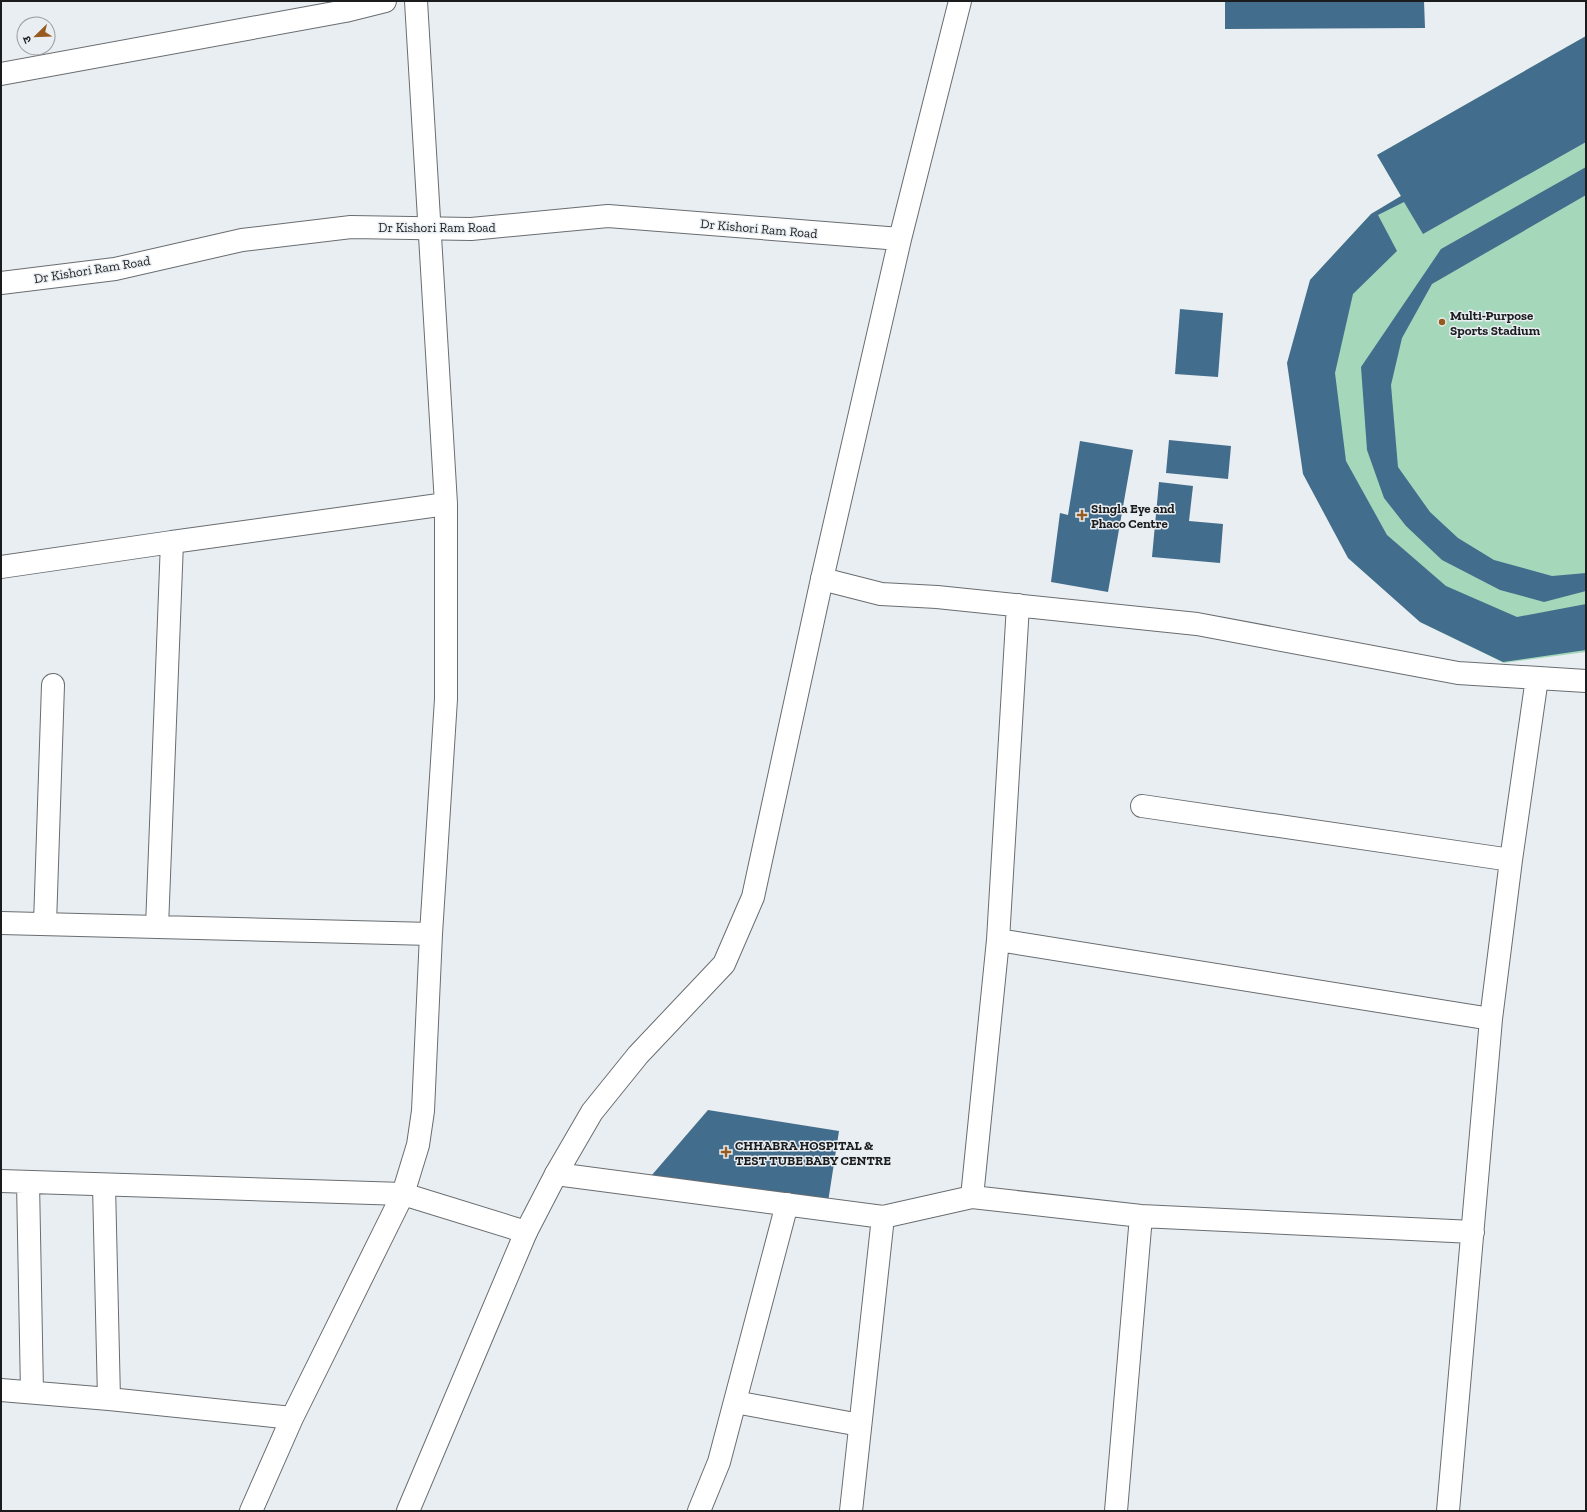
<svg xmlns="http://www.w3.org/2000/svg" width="1587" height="1512" viewBox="0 0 1587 1512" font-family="'Zilla Slab','Noto Sans Devanagari',serif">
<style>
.park{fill:#a5d8ba}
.building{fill:#436d8c}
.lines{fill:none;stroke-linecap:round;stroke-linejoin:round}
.street-casing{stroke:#696d70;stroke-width:24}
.secondary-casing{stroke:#696d70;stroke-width:24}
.street{stroke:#fff;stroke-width:22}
.secondary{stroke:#fff;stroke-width:22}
.poi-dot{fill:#975a1f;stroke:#e9eef2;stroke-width:1.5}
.labels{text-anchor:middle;stroke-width:3;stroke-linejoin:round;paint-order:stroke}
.street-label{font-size:13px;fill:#1b1c1e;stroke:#e9eef2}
.poi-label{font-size:13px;font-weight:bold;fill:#1b1c1e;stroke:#e9eef2;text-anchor:start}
</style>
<rect width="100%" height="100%" fill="#e9eef2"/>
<path class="park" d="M 1586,36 L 1586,652 L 1504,663 L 1422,623 L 1348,558 L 1310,280 L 1371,214 L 1401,196 L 1377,155 Z"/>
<path class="building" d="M 1225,1 L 1424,1 L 1425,28 L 1225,29 Z
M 1586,36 L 1586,142 L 1423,234 L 1404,202 L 1378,215 L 1397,251 L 1353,294 L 1335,373 L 1346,461 L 1387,535 L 1446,586 L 1517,617 L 1586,604 L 1586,650 L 1503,662 L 1420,622 L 1348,558 L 1303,474 L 1287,363 L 1310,280 L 1371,214 L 1401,196 L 1377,155 Z
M 1586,167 L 1586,195 L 1432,284 L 1402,338 L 1391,385 L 1398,467 L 1430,512 L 1458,538 L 1494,560 L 1552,576 L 1586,573 L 1586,591 L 1544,602 L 1500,590 L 1442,560 L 1406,526 L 1384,498 L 1367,450 L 1361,367 L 1441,249 Z
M 1180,309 L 1223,313 L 1218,377 L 1175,374 Z
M 1169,440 L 1231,446 L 1228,479 L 1166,473 Z
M 1080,441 L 1133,450 L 1108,592 L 1051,582 L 1060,513 L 1068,515 Z
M 1159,482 L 1193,486 L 1189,521 L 1223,524 L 1220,563 L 1152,557 Z
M 708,1110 L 839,1131 L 826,1215 L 645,1183 Z"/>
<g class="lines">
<defs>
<path id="street" d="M 1,74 L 345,11 L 385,1
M 1,567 L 172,542
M 822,579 L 881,594 L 937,597 L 1197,624 L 1458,673 L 1586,681
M 1142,806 L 1511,860
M 1,923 L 431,934
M 45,924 L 53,685
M 157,927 L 172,542 L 446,504
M 998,940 L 1491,1019
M 556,1174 L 883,1217 L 972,1197 L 998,940 L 1018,605
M 1,1181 L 403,1194 L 526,1232
M 28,1182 L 32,1392
M 104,1185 L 109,1399
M 972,1197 L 1141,1216 L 1473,1232
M 1,1390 L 109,1399 L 292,1418
M 735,1402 L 860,1425
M 251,1511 L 292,1418 L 403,1194 L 418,1145 L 423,1111 L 431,934 L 446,699 L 446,504 L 416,1
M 699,1511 L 719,1462 L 787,1204
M 851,1511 L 883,1217
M 1116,1511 L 1141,1216
M 1448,1511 L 1491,1019 L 1511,860 L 1537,678"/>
<path id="secondary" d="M 1,283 L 115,269 L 242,240 L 351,227 L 471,229 L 608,216 L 900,239
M 408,1511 L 526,1232 L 556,1174 L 592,1112 L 638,1055 L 724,964 L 753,897 L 822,579 L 900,239 L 960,1"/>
</defs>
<use href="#street" class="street-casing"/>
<use href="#secondary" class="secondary-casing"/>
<use href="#street" class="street"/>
<use href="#secondary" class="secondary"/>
</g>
<g class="poi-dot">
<circle cx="1442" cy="322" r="4"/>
<path d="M1080 509h4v4h4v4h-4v4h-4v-4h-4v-4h4z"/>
<path d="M724 1146h4v4h4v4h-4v4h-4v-4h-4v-4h4z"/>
</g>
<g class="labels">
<g class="street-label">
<text x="437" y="232">Dr Kishori Ram Road</text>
<text transform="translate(759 228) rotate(5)" y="5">Dr Kishori Ram Road</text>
<text transform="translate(92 269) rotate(-9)" y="5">Dr Kishori Ram Road</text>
</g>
<g class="poi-label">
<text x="1450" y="320">Multi-Purpose<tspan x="1450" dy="15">Sports Stadium</tspan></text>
<text x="1091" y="513">Singla Eye and<tspan x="1091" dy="15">Phaco Centre</tspan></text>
<text x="735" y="1150">CHHABRA HOSPITAL &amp;<tspan x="735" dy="15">TEST TUBE BABY CENTRE</tspan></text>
</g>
</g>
<rect width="1587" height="1512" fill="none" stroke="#1b1c1e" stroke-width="4"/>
<g transform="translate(36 36) rotate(247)"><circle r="19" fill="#e9eef2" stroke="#979a9d"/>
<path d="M0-3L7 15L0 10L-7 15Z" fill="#975a1f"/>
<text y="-6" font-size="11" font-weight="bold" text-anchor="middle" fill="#1b1c1e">उ</text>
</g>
</svg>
